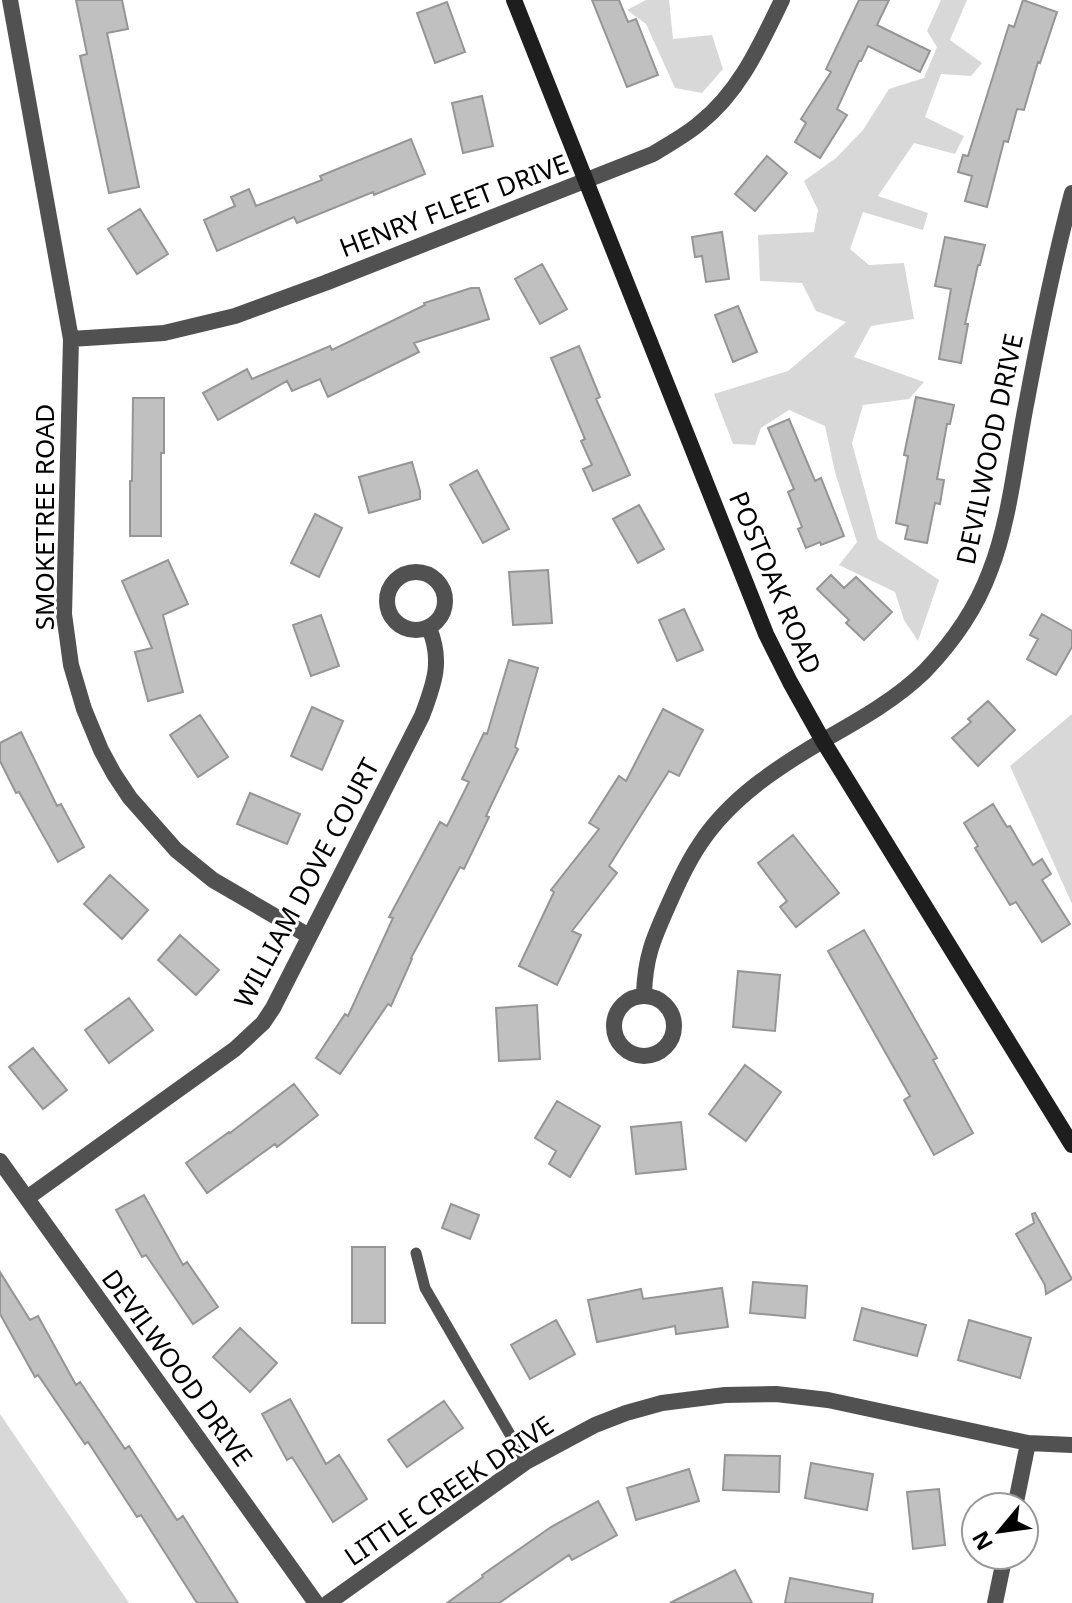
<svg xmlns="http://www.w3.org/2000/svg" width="1072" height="1603" viewBox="0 0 1072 1603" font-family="'Noto Sans',sans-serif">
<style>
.green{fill:#d8d8d8}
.building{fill:#c0c0c0;stroke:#959595;stroke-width:2}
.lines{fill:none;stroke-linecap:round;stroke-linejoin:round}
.lane{stroke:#515151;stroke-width:11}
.street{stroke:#515151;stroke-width:16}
.secondary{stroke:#1e1e1e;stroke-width:16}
.labels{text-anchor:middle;stroke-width:6;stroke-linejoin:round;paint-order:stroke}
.street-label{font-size:26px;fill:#000;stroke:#fff}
</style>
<rect width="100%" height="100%" fill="#fff"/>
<path class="green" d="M 646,0 L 669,0 L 673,39 L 712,35 L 723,69 L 702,93 L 675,88 L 646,24 L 627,10 Z
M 941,0 L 967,0 L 950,40 L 982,63 L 971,76 L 941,74 L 925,117 L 964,136 L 955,154 L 914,143 L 878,196 L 928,213 L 923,230 L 863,212 L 850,249 L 869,265 L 904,263 L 914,319 L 871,326 L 854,357 L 924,382 L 909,399 L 863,405 L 852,443 L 878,539 L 939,580 L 918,641 L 904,620 L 895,592 L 839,565 L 857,542 L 835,472 L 825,426 L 789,410 L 761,428 L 755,445 L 733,444 L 714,394 L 788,371 L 846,322 L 816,311 L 802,283 L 760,281 L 758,235 L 814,232 L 818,210 L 804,181 L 836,158 L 863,130 L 889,89 L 924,78 L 937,47 L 927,31 Z
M 1072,714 L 1072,904 L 1010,766 Z
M 0,1414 L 129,1603 L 0,1603 Z"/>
<path class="building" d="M 76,0 L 122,0 L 128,29 L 107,33 L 139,187 L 109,193 L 80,56 L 87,54 Z
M 592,0 L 619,0 L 628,22 L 636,19 L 658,75 L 627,87 Z
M 859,0 L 889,0 L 877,25 L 930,51 L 920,72 L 868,46 L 861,61 L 859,61 L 837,109 L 847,115 L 820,158 L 795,142 L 806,123 L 801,119 L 831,72 L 826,69 Z
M 1023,0 L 1057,12 L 1040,63 L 1038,62 L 1024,110 L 1017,109 L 1008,142 L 1004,141 L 987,207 L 965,201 L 972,176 L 958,172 L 963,155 L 968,156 L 1009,25 L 1014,27 Z
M 447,2 L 465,52 L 435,63 L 417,13 Z
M 482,96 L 493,146 L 463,153 L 452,103 Z
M 411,139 L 425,174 L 374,195 L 373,192 L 297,223 L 294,217 L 217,251 L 204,220 L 235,206 L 231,197 L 249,189 L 256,206 L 322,180 L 320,176 Z
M 767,156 L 787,173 L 755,211 L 735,194 Z
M 140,209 L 168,254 L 137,274 L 108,229 Z
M 722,232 L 729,279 L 706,282 L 702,256 L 695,257 L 692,237 Z
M 945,237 L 985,245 L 980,265 L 978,265 L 965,324 L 968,324 L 961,363 L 939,359 L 951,289 L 935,286 Z
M 542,264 L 567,309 L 540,324 L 515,279 Z
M 471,288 L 479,288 L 489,319 L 414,343 L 419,352 L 328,397 L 320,379 L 292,391 L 287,381 L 218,420 L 203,393 L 247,369 L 252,379 L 330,346 L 332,350 L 425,305 L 424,303 Z
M 738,306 L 757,352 L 733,362 L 715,315 Z
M 579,346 L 600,397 L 596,399 L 630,475 L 593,491 L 583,469 L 592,465 L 581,441 L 585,439 L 551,358 Z
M 916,397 L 954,405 L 950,424 L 947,424 L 937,479 L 944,480 L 940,504 L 935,503 L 927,543 L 905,539 L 908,526 L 896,523 L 908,456 L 904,455 Z
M 133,398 L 164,398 L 164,453 L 161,453 L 161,536 L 130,536 L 130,481 L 132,481 Z
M 789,419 L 815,481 L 821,478 L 844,536 L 821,545 L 820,542 L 806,548 L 798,529 L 802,527 L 788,492 L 794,489 L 768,428 Z
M 412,462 L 420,491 L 420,499 L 369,513 L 359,477 Z
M 477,470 L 509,529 L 483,543 L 450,485 Z
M 639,505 L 664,549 L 638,563 L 613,519 Z
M 315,514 L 342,528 L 319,577 L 291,563 Z
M 168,560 L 188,604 L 163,615 L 183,692 L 148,701 L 135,652 L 152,648 L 122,581 Z
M 548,570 L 552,623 L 513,625 L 509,572 Z
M 831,575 L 844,588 L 856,577 L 892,612 L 864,640 L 846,623 L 849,620 L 817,589 Z
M 684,609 L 703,650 L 677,661 L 659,620 Z
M 1042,614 L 1072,631 L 1072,647 L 1056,675 L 1027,659 L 1038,639 L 1030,635 Z
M 321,615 L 339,666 L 311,676 L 293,625 Z
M 509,660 L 538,668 L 515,747 L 518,749 L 486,816 L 489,817 L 464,869 L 460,867 L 411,958 L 412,959 L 391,1006 L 388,1004 L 340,1074 L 316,1058 L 345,1014 L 348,1016 L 393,918 L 389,917 L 440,822 L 447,826 L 469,782 L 462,779 L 484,733 L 487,734 Z
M 988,701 L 1015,730 L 978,766 L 952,738 L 971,722 L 968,719 Z
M 312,707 L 343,721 L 322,770 L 291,756 Z
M 663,709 L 703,730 L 679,776 L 669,771 L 609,866 L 617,873 L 572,931 L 581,935 L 557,985 L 519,966 L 554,892 L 551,890 L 599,829 L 589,823 L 619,776 L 626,781 Z
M 200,715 L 228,757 L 198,777 L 170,735 Z
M 21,732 L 57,806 L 61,804 L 84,847 L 58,862 L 19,792 L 16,793 L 0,761 L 0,743 Z
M 250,793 L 300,814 L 287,844 L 237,824 Z
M 993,804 L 1007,827 L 1010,826 L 1033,865 L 1042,859 L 1051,874 L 1042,880 L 1070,924 L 1042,942 L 1016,902 L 1010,905 L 975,848 L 978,846 L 964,823 Z
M 793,835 L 839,893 L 796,927 L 780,907 L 787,901 L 758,863 Z
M 110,875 L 148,910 L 122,939 L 84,904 Z
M 864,930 L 937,1058 L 933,1060 L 973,1133 L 934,1155 L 904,1100 L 910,1096 L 828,951 Z
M 180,935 L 219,970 L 196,995 L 158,960 Z
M 738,971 L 780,975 L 775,1031 L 733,1027 Z
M 129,998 L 153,1030 L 109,1063 L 85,1030 Z
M 537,1005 L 540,1059 L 499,1061 L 496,1008 Z
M 33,1048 L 67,1090 L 43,1109 L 9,1067 Z
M 745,1065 L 781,1092 L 746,1141 L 709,1114 Z
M 294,1084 L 318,1115 L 277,1147 L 275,1144 L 207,1193 L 186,1163 L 229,1132 L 230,1133 Z
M 557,1101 L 600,1126 L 570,1177 L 549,1164 L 556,1151 L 535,1138 Z
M 681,1122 L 686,1169 L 636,1174 L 631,1127 Z
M 144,1195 L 183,1265 L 187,1262 L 218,1307 L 193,1324 L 146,1255 L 142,1257 L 116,1210 Z
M 451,1204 L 479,1215 L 470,1239 L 442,1228 Z
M 1035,1213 L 1072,1279 L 1046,1294 L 1045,1285 L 1016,1234 L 1034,1223 L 1032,1214 Z
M 352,1247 L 385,1247 L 385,1323 L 352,1323 Z
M 0,1272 L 30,1320 L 38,1316 L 76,1385 L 80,1382 L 125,1449 L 129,1446 L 177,1520 L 183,1516 L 238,1603 L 197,1603 L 141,1515 L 137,1517 L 88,1442 L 85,1444 L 38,1375 L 35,1377 L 0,1314 Z
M 753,1282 L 807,1286 L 805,1318 L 750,1313 Z
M 722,1288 L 728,1327 L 676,1334 L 675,1326 L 597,1342 L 588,1300 L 641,1289 L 643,1299 Z
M 862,1308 L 926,1325 L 917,1356 L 854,1340 Z
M 556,1320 L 575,1354 L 530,1379 L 511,1345 Z
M 969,1320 L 1031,1338 L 1020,1378 L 958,1360 Z
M 240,1328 L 277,1363 L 250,1392 L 213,1357 Z
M 290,1399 L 326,1464 L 339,1455 L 367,1499 L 333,1522 L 292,1457 L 287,1460 L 262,1414 Z
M 444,1401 L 463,1428 L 407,1467 L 388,1440 Z
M 725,1455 L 780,1456 L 779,1492 L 723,1490 Z
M 811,1463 L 873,1474 L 867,1510 L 805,1498 Z
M 689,1469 L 699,1501 L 636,1520 L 627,1488 Z
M 939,1489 L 945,1545 L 913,1549 L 907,1492 Z
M 598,1501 L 617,1535 L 572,1560 L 569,1555 L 499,1603 L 447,1603 L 483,1577 L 482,1575 L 551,1527 Z
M 735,1570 L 752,1603 L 670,1603 L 722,1577 Z
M 790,1578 L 873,1594 L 872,1603 L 785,1603 Z"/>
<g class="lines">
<path class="lane" d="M 416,1253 L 425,1288 L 526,1462"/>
<path class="street" d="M 10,0 L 71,339 L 64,614 L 71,665 L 84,709 L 101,750 L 114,774 L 130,798 L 176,850 L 213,880 L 309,936
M 71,339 L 164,333 L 235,316 L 325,283 L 653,154 C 669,144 686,135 700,123 C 740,91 760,45 782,0
M387 601a29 29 0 1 1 58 0a29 29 0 1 1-58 0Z
M 644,995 C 645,954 655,935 672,897 C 680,879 689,860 700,844 C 730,798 778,767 824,740 C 859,720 895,700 924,672 C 952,643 976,609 990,571 C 1010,521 1016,454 1027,400 C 1040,330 1054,261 1072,193
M614 1026a30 30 0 1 1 60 0a30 30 0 1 1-60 0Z
M 0,1161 L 316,1603
M 27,1198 L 235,1049 L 263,1023 L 273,1008 L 422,716 C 434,684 443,661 429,628
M 1015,1507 L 1028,1443
M 328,1603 L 526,1462 L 595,1425 L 626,1413 L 662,1403 L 725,1395 L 776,1394 L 828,1400 L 1028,1443 L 1072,1445
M 995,1603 L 1005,1555"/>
<path class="secondary" d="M 514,0 L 766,634 L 790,682 L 823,741 L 1072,1145"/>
</g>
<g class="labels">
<g class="street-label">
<text transform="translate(454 206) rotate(-21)" y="9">HENRY FLEET DRIVE</text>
<text transform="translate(990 449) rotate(-78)" y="9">DEVILWOOD DRIVE</text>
<text transform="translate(45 517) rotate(-90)" y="9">SMOKETREE ROAD</text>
<text transform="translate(775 583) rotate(67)" y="9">POSTOAK ROAD</text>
<text transform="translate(307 883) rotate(-62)" y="9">WILLIAM DOVE COURT</text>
<text transform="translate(177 1368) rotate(54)" y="9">DEVILWOOD DRIVE</text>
<text transform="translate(449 1491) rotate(-34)" y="9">LITTLE CREEK DRIVE</text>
</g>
</g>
<g transform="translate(1000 1531) rotate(241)"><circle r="38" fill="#ffffff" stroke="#999999" stroke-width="2"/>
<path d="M0-6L14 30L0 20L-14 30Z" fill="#000000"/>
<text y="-12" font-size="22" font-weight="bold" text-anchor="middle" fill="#000000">N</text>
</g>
</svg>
